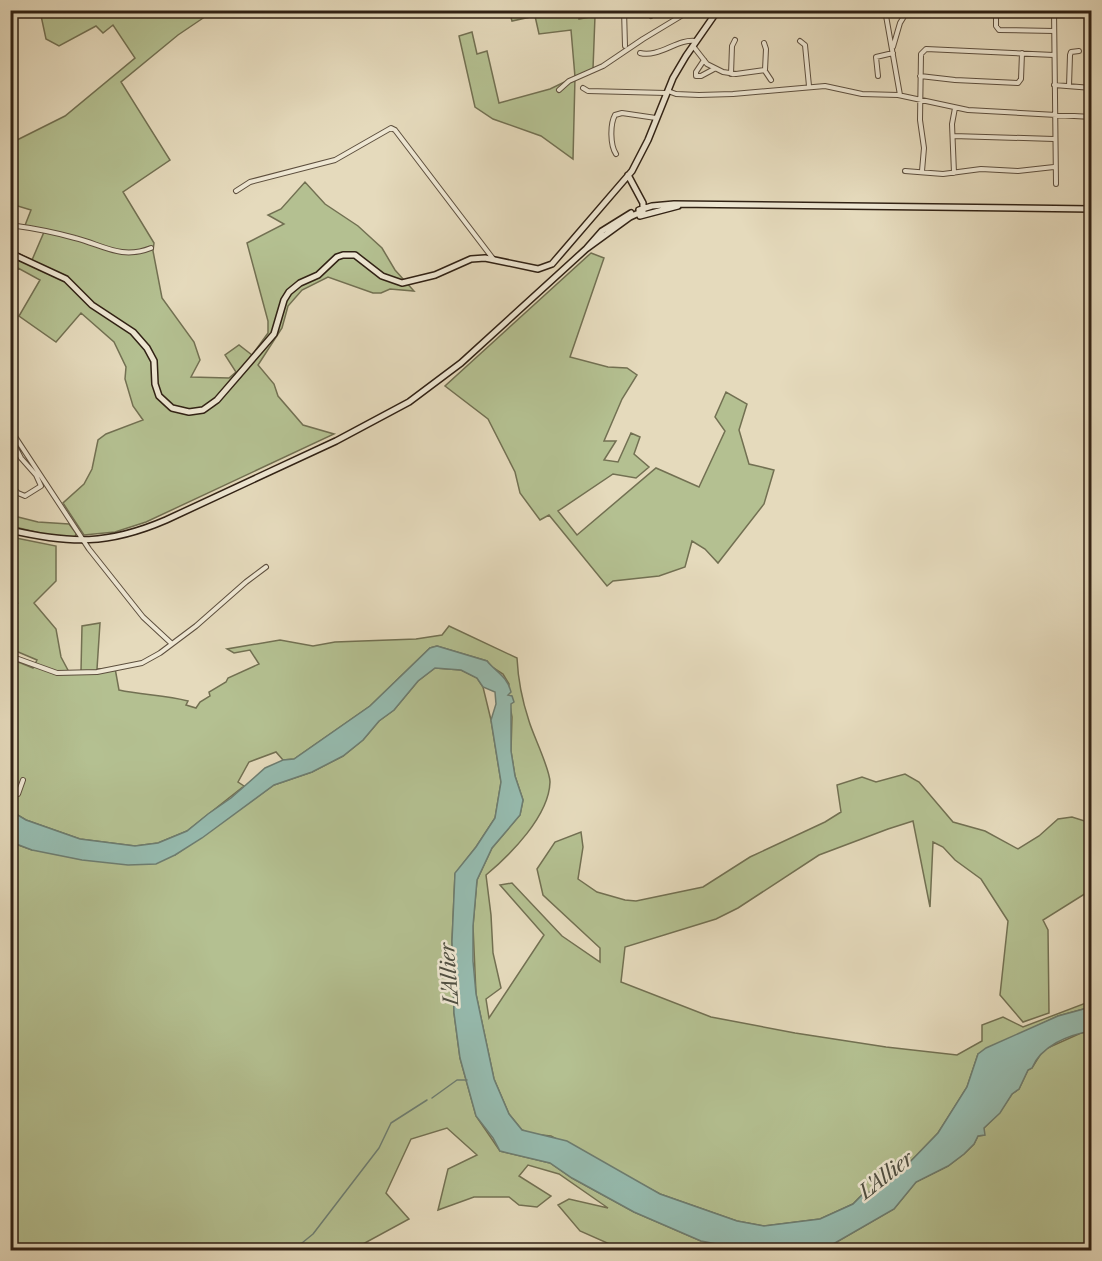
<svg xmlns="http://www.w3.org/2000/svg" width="1102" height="1261" viewBox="0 0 1102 1261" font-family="'Libre Caslon Text',serif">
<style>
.green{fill:#b4c091;stroke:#727052;stroke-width:1.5}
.water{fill:#96bbaf;stroke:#6d7d71;stroke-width:1.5}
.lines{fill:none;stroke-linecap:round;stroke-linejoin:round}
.stream{stroke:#6d7d71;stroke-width:1.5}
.street-casing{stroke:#5d4f3e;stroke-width:6}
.secondary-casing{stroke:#302114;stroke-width:8}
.street{stroke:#eee7d3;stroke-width:4}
.secondary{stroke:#eee7d3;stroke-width:5}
.labels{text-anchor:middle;stroke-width:5;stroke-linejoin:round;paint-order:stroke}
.water-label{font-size:20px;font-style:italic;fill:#4f4f42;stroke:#eee7d3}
</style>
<rect width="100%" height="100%" fill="#e5dabc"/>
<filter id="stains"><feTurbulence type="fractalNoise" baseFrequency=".00333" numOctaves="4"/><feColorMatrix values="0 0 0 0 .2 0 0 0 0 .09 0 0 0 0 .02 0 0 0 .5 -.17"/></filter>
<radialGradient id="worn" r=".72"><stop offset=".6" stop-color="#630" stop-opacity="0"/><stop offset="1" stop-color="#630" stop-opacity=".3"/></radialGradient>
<path class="green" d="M 215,10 L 178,35 L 121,82 L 170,160 L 123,192 L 154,243 L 153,251 L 162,298 L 194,342 L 200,360 L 191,377 L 229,378 L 236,372 L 225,355 L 239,345 L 252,355 L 268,333 L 268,321 L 247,243 L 284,224 L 268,215 L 281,209 L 305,182 L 325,204 L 358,226 L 382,248 L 395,270 L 414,291 L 390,289 L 381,293 L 373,293 L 328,277 L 302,290 L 288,306 L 282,328 L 258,365 L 274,384 L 278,396 L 303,425 L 334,434 L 146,522 L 115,532 L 84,535 L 63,503 L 84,484 L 92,469 L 98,440 L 106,434 L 143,420 L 133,406 L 125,379 L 126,367 L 114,342 L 81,313 L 56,342 L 19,316 L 40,280 L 18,268 L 11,277 L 11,250 L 32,260 L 44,232 L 24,228 L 31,210 L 11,204 L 11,138 L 15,141 L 65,116 L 135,58 L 113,25 L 103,33 L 96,26 L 59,46 L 46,39 L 40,11 Z
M 509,11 L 556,11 L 557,13 L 578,11 L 579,19 L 595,16 L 593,69 L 575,77 L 573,159 L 541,136 L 493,119 L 475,107 L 459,36 L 472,32 L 477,54 L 487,51 L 499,103 L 550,89 L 575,77 L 571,30 L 539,34 L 535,16 L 512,21 Z
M 591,253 L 604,258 L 570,357 L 608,367 L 627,368 L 637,375 L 622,399 L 604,441 L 616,441 L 604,460 L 618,462 L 631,433 L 640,437 L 634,454 L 649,467 L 636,478 L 613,474 L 558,511 L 577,535 L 656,468 L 699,487 L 725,431 L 715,417 L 726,392 L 747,404 L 739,430 L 749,464 L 774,470 L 764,504 L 718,563 L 705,549 L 692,541 L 685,567 L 659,576 L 613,581 L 607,586 L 549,515 L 540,520 L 520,493 L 515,472 L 488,419 L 445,386 Z
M 10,515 L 38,522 L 69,524 L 76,533 L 75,538 L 56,537 L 11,526 Z
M 11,537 L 56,546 L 56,581 L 34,603 L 56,629 L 61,657 L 69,672 L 81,671 L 82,626 L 100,623 L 97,669 L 115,668 L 119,690 C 142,695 165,695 188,701 L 186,705 L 196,708 L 200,702 L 210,696 L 209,692 L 226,682 L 228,678 L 259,664 L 250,650 L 234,653 L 227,649 L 280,640 L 313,646 L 335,642 L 416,639 L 442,635 L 449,626 L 517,658 C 518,679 522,700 529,721 C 533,735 550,769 550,782 C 549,816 511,854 486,875 L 491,915 L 493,953 L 501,988 L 486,999 L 489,1018 L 544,935 L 500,885 L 512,883 L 562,936 L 600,962 L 600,948 L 543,895 L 537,869 L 555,842 L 581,832 L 583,847 L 578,879 L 597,892 L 625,900 L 636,901 L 703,887 L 750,857 L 825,822 L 841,812 L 837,785 L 862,777 L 876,782 L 905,774 L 919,782 L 953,822 L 985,831 L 1018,849 L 1039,836 L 1058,819 L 1072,817 L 1091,823 L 1091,890 L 1043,920 L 1048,930 L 1049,1013 L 1023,1022 L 1000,995 L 1008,921 L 981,879 L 955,860 L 943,847 L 933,842 L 930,907 L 913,821 L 888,829 L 819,855 L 738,908 L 716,919 L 625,947 L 621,982 L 711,1017 L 795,1033 L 886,1047 L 957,1055 L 982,1041 L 982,1025 L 1003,1017 L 1023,1027 L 1091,1001 L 1091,1007 L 1058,1016 L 978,1054 L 967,1087 L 957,1103 L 938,1133 L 909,1163 L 891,1179 L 873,1191 L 862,1195 L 853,1204 L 820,1219 L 764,1226 L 737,1221 L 660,1194 L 551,1136 L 532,1134 L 522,1130 L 509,1114 L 494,1079 L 476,994 L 473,926 L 477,880 L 492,848 L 520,815 L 523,800 L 515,776 L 511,751 L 512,717 L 508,695 L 509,684 L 503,674 L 492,667 L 487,661 L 437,646 L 430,648 L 370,706 L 294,759 L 283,760 L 276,752 L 249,762 L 238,782 L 244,786 L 187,831 L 158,843 L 135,846 L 80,839 L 26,820 L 11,811 L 11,659 L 33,668 L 37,660 L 11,649 L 10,599 L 17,602 L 11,593 Z
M 435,668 L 461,670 L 477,678 L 483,687 L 491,720 L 501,782 L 495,818 L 476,847 L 455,874 L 452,941 L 454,1013 L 460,1058 L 476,1116 L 500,1151 L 550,1163 L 572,1178 L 634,1212 L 701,1241 L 748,1250 L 623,1250 L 580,1231 L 558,1205 L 569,1199 L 608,1208 L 559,1174 L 528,1165 L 519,1176 L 551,1196 L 537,1207 L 519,1205 L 509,1197 L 474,1197 L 438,1210 L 448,1169 L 477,1155 L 447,1128 L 411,1139 L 386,1193 L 409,1219 L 352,1250 L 11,1250 L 10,842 L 32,850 L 175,855 L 274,785 L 312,772 L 343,756 L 363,740 L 379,721 L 394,710 L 418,681 Z
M 1091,1031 L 1091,1250 L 811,1250 L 828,1247 L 894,1209 L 916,1182 L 948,1166 L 964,1154 L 974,1144 L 978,1136 L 984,1135 L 984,1128 L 999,1113 L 1012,1094 L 1019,1089 L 1028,1070 L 1032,1068 L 1043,1050 L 1081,1033 Z"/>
<path class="water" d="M 437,646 L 487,661 C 496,672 507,676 511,692 L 508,695 L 512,696 L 514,702 L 511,704 L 511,751 L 515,776 L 523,800 L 520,815 L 492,848 L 477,880 L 473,926 L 473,961 L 476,994 L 494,1079 L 509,1114 L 522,1130 L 567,1141 L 660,1194 L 737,1221 L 764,1226 L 820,1219 L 853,1204 L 862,1195 L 873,1191 L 891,1179 L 909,1163 L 938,1133 L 967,1087 L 978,1054 L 986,1048 L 1058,1016 L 1091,1007 L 1091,1031 C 1068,1035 1041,1046 1032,1068 L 1028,1070 L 1019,1089 L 1012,1094 L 1000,1113 L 984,1128 L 985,1135 L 978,1136 L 974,1144 L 964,1154 L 948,1166 L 916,1182 L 894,1209 L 828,1247 L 811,1250 L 748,1250 L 701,1241 L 634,1212 L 572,1178 L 550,1163 L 500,1151 L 493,1138 L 476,1116 L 460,1058 L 454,1013 L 452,941 L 455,873 L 476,847 L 495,818 L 501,782 L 491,720 L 496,704 L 495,692 L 483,687 L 477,678 L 461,670 L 435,668 L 418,681 L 394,710 L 379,721 L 363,740 L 343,756 L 312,772 L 274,785 L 202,838 L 175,855 L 156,864 L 128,865 L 82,860 L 32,850 L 11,842 L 11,811 L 26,820 L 80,839 L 135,846 L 158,843 L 187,831 L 208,814 L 231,798 L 265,768 L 283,760 L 294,759 L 370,706 L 430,648 Z"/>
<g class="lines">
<path class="stream" d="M 432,1098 L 457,1080 L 467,1080
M 282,1250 L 302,1243 L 313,1234 L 379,1148 L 391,1123 L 427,1100"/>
<defs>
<path id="street" d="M 624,10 L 625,46
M 647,10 L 651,16
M 885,10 L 900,95
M 996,10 L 996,26 L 999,30 L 1054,31
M 1054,10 L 1056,184
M 964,12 L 964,10
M 800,41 L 805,45 L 809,86
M 693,46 L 707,64 L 723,72 L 736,74 L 765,70 L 766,49 L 764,43
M 893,47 L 900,23 L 908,10
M 640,53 C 659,58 678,38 696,41
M 704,60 L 696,72 L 696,76 L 701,76 L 714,69
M 765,71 L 771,80
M 731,74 L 732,46 L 735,40
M 878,76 L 876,57 L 893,53
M 920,76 L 955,80 L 1018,83 L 1021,79 L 1022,53
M 1054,85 L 1092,88
M 1069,86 L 1070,55 L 1071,52 L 1079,51
M 583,88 L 588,91 L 666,93
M 559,90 L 569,81 L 603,66 L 643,39 L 691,10
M 668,91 L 676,94 L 699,95 L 733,94 L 825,86 L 862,94 L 898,95 L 968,110 L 1092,117
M 953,136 L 1054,139
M 616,154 C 610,145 610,124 615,115 L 622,113 L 656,118
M 905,171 L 943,174 L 981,169 L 1018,171 L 1054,167
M 922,171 L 924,148 L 920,120 L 921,54 L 926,49 L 1054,55
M 954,173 L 952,124 L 955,108
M 236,191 L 250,182 L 335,160 L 391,128 L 395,130 L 494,260
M 10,225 C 32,228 54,232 75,238 C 103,245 121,260 151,248
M 10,429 L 89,549 L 143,617 L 171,643
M 10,437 L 21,458 L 36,475 L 41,486 L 25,496 L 18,493 L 10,485
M 10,656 L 57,673 L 97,672 L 142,663 L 160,653 L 196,626 L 246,582 L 266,567
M 18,794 L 23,780"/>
<path id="secondary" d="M 628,175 L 643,203 L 643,211
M 639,210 L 652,206 L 674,204 L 1092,209
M 640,216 L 678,206
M 587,248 L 602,231 L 631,213
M 10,253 L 66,279 L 92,305 L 133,332 L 147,348 L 154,361 L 155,384 L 159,396 L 172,408 L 189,412 L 203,410 L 217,400 L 274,334 L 284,300 L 289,292 L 300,283 L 318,275 L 337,257 L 343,255 L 355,255 L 382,276 L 402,283 L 435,275 L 471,259 L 485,258 L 538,269 L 552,264 L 632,171 L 648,140 L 673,78 L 686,56 L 718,10
M 10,530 C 71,544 108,545 166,520 L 336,441 L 409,402 L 461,363 L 586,249 L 630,217 L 643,211"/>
</defs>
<use href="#street" class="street-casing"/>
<use href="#secondary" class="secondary-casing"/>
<use href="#street" class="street"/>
<use href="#secondary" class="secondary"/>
</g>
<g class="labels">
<g class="water-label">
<text transform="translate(449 974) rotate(-94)" y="7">L'Allier</text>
<text transform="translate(886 1175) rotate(-38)" y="7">L'Allier</text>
</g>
</g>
<rect width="1102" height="1261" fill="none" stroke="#e5dabc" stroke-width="36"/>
<rect x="12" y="12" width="1078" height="1237" fill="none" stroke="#302114" stroke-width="3"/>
<rect x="18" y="18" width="1066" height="1225" fill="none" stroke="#302114" stroke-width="1.5"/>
<rect width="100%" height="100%" filter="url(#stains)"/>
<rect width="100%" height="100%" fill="url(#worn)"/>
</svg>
